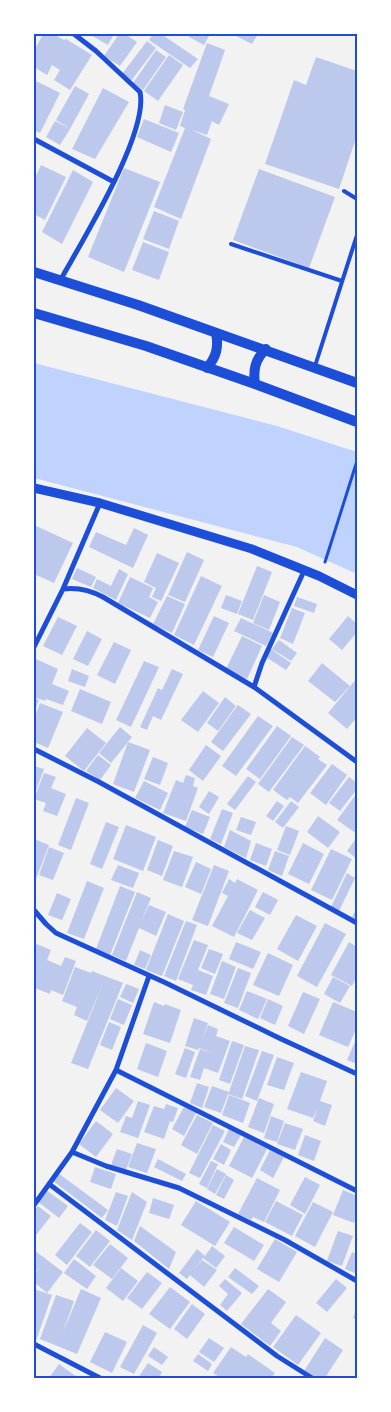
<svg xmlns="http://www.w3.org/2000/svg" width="391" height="1412" viewBox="0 0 391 1412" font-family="'Noto Serif',serif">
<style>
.water{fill:#bfd3fe}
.building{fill:#bdc9ec}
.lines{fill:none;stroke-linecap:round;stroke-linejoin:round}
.path{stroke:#1d4ed8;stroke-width:3}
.service{stroke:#1d4ed8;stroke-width:4}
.minor{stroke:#1d4ed8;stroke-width:5}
.tertiary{stroke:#1d4ed8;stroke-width:9}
.secondary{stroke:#1d4ed8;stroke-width:10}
.neatline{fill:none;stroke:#1d4ed8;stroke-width:2}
</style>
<rect width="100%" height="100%" fill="#f2f2f2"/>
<path class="water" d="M 34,363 L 277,426 L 357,452 L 357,574 L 297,547 L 34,478 Z"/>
<path class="building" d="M 43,34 L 53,34 L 64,40 L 66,39 L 92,55 L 70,90 L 54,80 L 60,70 L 52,65 L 47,75 L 34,67 L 34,51 Z
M 89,34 L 114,34 L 108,45 Z
M 119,34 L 125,34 L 137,42 L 120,66 L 104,56 Z
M 153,34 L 161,34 L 198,59 L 190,68 L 149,40 Z
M 190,34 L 210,34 L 204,45 L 189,37 Z
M 232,34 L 258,34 L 252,44 Z
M 147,41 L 156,48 L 131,81 L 122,74 Z
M 207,43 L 225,50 L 209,96 L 229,104 L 219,125 L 212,121 L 207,135 L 192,130 L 211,139 L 181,219 L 154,207 L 185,128 L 180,126 L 185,110 L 183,109 Z
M 156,50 L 166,57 L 143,90 L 133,83 Z
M 169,55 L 183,65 L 158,101 L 144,91 Z
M 316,57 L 357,71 L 357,135 L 339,189 L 265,164 L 294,80 L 306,85 Z
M 34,80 L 60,93 L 40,133 L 34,130 Z
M 75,86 L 89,94 L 70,129 L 56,120 Z
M 103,88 L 129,102 L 95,159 L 72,149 Z
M 165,105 L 183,112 L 176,130 L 159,123 Z
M 144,119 L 179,133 L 171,152 L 137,137 Z
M 55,121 L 70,129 L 60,145 L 46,137 Z
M 41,165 L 66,177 L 45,220 L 34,214 L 34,180 Z
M 124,168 L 160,182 L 124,272 L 88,257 Z
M 259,169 L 335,197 L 309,268 L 233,240 Z
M 73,170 L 93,182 L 62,244 L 42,232 Z
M 154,211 L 179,221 L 169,249 L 143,239 Z
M 143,242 L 169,252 L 159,280 L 132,270 Z
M 34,525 L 73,543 L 54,583 L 34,574 Z
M 134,528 L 148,535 L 133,568 L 89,547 L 96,532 L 126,545 Z
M 187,552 L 204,560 L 185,602 L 168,595 Z
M 157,553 L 179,563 L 161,601 L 152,597 L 156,588 L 144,582 Z
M 257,566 L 272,572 L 253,620 L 238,614 Z
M 77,568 L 96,577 L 91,587 L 72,579 Z
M 119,569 L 128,574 L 116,600 L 93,588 L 97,579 L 111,586 Z
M 201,576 L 222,586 L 194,645 L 174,635 Z
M 130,577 L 153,588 L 149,597 L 158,602 L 150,618 L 118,603 Z
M 226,595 L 242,601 L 237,614 L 221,608 Z
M 264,595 L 280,602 L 269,630 L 253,623 Z
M 167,596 L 185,604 L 172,633 L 153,624 Z
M 297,597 L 317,604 L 314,613 L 294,606 Z
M 292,608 L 305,613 L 293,644 L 280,638 Z
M 214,616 L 229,623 L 213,657 L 198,650 Z
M 348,616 L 357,624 L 357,632 L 342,650 L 329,639 Z
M 58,617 L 77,626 L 62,655 L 43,646 Z
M 241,618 L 273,633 L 266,646 L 234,631 Z
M 87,631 L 102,639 L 88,666 L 73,659 Z
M 242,636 L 262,646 L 247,679 L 226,669 Z
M 279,640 L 297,653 L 291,661 L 272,649 Z
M 114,642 L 131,650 L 115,684 L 97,675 Z
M 271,649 L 291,663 L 286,670 L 266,657 Z
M 36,659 L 58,669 L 52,684 L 69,691 L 63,705 L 46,699 L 45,701 L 34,697 L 34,664 Z
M 144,661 L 159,667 L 131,727 L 116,720 Z
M 322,663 L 350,686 L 335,702 L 308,681 Z
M 72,669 L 89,676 L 85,687 L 68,681 Z
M 172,669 L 183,674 L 161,720 L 153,716 L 147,730 L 140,727 L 158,688 L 162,690 Z
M 357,678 L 357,717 L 347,729 L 328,713 Z
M 80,689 L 111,702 L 102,724 L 71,711 Z
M 203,691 L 219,703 L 198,732 L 181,720 Z
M 225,697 L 236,706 L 218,731 L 207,723 Z
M 34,698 L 39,700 L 34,713 Z
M 40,703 L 63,712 L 48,748 L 34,742 L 34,718 Z
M 238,705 L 251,714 L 223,751 L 211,742 Z
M 258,716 L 273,726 L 236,776 L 222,766 Z
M 277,726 L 291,736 L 260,779 L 246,769 Z
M 120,727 L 132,737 L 111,763 L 99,753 Z
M 87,728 L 106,743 L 84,771 L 65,756 Z
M 292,737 L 304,745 L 269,792 L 258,784 Z
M 128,742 L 150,750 L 134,792 L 113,784 Z
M 206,745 L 221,756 L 203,781 L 189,770 Z
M 305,746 L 320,757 L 318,759 L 327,765 L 298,803 L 290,797 L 287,800 L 273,790 Z
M 98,755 L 111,765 L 100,780 L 86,771 Z
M 153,757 L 168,763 L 160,785 L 144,779 Z
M 332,764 L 347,775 L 326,805 L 310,793 Z
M 34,766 L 44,769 L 34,796 Z
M 44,773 L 56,777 L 51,788 L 66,794 L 57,816 L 43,811 L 46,803 L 34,799 Z
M 186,775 L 195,778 L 193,786 L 198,788 L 186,821 L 163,813 L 176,780 L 183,783 Z
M 248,776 L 256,782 L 235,810 L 227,804 Z
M 349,777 L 357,783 L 357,789 L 340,811 L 329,803 Z
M 144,781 L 168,793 L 160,810 L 135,798 Z
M 209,791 L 219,797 L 209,814 L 199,807 Z
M 357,793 L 357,834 L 337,820 Z
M 76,798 L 89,803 L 71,850 L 58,845 Z
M 277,801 L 284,806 L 273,821 L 266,816 Z
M 291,801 L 299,807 L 283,828 L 275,822 Z
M 222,809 L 233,813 L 221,844 L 210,839 Z
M 192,810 L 210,817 L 203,834 L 185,827 Z
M 318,816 L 340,832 L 328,848 L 307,832 Z
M 241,817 L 256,822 L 251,835 L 236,830 Z
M 106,822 L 119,827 L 102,869 L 90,864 Z
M 126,825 L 156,837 L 143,871 L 113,859 Z
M 286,826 L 299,831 L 290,855 L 277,850 Z
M 230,830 L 251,841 L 246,858 L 224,847 Z
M 357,837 L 357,859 L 347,851 Z
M 34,839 L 49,845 L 34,884 Z
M 158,840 L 173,846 L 162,876 L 147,870 Z
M 256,843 L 272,849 L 266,866 L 250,860 Z
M 303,843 L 324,854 L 309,884 L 288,874 Z
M 49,847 L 64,853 L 53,880 L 39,875 Z
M 331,849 L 352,859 L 332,900 L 311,890 Z
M 174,851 L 193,857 L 182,887 L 163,880 Z
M 275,851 L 289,856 L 282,876 L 268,870 Z
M 196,862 L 211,869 L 201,894 L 185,887 Z
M 118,865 L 139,873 L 133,888 L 111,880 Z
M 214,865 L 229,871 L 208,926 L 192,920 Z
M 347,873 L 355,878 L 339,911 L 331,907 Z
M 229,879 L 235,883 L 237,879 L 258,890 L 234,937 L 212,926 L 228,896 L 222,893 Z
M 87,881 L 104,888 L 84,939 L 67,933 Z
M 120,886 L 135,892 L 110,955 L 96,949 Z
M 137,892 L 151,898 L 141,922 L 149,905 L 166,912 L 156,936 L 139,928 L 126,961 L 112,955 Z
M 263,892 L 278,900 L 270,915 L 255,907 Z
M 57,893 L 71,899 L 62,920 L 48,915 Z
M 357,907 L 357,919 L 352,917 Z
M 250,910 L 265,918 L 252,940 L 237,933 Z
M 168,914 L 184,921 L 162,976 L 146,970 Z
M 296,915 L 317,926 L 298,961 L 277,949 Z
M 186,921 L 197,925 L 176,981 L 164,976 Z
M 325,923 L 346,934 L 317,987 L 297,976 Z
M 194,940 L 208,945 L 198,970 L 213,976 L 206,995 L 191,990 L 193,985 L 178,979 Z
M 236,942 L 261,952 L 253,969 L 229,959 Z
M 349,942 L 357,947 L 357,976 L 352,986 L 331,975 Z
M 34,943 L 51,950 L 45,965 L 47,960 L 61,966 L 65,957 L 76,961 L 63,995 L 51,990 L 50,994 L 35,988 L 34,992 Z
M 209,949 L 223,954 L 215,974 L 201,968 Z
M 140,950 L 151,955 L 145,969 L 134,965 Z
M 268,953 L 293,965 L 279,996 L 253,985 Z
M 222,961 L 236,967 L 224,999 L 210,994 Z
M 75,967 L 91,973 L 92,971 L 123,983 L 88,1069 L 71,1063 L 104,981 L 87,1021 L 74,1015 L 77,1007 L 62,1001 Z
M 238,968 L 251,973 L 238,1008 L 224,1003 Z
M 333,977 L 350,986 L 340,1003 L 324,994 Z
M 126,984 L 139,989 L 133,1003 L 120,997 Z
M 247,991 L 267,999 L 258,1019 L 239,1010 Z
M 303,992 L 320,999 L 304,1034 L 288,1026 Z
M 118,999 L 132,1005 L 124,1025 L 110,1019 Z
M 268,999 L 283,1006 L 275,1025 L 260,1018 Z
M 154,1002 L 164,1006 L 165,1004 L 181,1010 L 170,1043 L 143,1034 Z
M 333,1002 L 357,1012 L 357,1027 L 348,1047 L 319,1035 Z
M 194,1018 L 208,1023 L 202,1039 L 208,1025 L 218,1029 L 216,1036 L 230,1041 L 218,1073 L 204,1068 L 200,1080 L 190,1077 L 200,1049 L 215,1054 L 199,1048 L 198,1050 L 185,1046 Z
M 109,1022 L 121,1027 L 112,1050 L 100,1045 Z
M 357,1037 L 357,1064 L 347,1060 Z
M 232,1041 L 244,1045 L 230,1084 L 219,1080 Z
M 146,1043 L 167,1051 L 158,1077 L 137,1069 Z
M 245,1046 L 259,1050 L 242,1099 L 228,1094 L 221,1113 L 204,1107 L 212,1086 L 229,1092 Z
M 185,1048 L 195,1052 L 186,1078 L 175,1074 Z
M 262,1051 L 274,1055 L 257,1101 L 245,1096 Z
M 277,1057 L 294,1063 L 284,1090 L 267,1085 Z
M 301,1072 L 327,1081 L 320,1101 L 332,1105 L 325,1126 L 313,1121 L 318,1107 L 313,1118 L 287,1109 Z
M 197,1083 L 209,1087 L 202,1108 L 190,1103 Z
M 116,1088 L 134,1101 L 118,1123 L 100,1110 Z
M 229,1095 L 250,1103 L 243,1123 L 222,1115 Z
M 259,1098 L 274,1104 L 264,1133 L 248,1127 Z
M 138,1101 L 150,1105 L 138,1138 L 120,1132 L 126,1116 L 132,1118 Z
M 166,1104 L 178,1108 L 173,1122 L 170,1121 L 164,1139 L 144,1132 L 154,1106 L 164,1109 Z
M 184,1107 L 196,1113 L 184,1136 L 172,1129 Z
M 197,1115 L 213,1123 L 197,1154 L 181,1145 Z
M 271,1116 L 284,1121 L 277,1142 L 264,1138 Z
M 96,1121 L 113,1134 L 96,1157 L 79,1144 Z
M 285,1123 L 303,1129 L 295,1150 L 277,1144 Z
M 213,1125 L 225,1131 L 200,1178 L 189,1173 Z
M 229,1129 L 241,1135 L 234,1147 L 223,1142 Z
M 305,1135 L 321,1141 L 314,1161 L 298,1155 Z
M 244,1137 L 267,1149 L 252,1178 L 229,1166 Z
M 137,1143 L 156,1149 L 147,1173 L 128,1167 Z
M 221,1144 L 231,1150 L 224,1165 L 213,1159 Z
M 117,1149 L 132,1154 L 126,1170 L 111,1165 Z
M 270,1150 L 284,1157 L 273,1178 L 260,1170 Z
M 158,1159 L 186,1174 L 182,1181 L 154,1167 Z
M 211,1161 L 218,1164 L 207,1188 L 199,1184 Z
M 95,1167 L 116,1174 L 111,1189 L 90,1182 Z
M 217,1169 L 226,1174 L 215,1194 L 207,1189 Z
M 58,1173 L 108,1210 L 102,1218 L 53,1181 Z
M 226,1175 L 234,1180 L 224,1199 L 216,1195 Z
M 305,1177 L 320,1185 L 305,1214 L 290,1205 Z
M 257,1178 L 280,1190 L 264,1222 L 253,1217 L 251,1220 L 238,1214 Z
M 46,1190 L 68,1206 L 59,1218 L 37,1201 Z
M 343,1190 L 357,1196 L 357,1215 L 354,1223 L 333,1215 Z
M 116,1192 L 128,1196 L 117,1226 L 105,1220 Z
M 132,1192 L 147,1202 L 132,1240 L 117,1230 Z
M 153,1198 L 174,1205 L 169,1219 L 149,1213 Z
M 196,1201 L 230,1222 L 215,1246 L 181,1225 Z
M 276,1201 L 303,1215 L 292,1236 L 265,1222 Z
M 313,1202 L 333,1212 L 315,1247 L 295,1236 Z
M 38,1206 L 51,1216 L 36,1235 L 34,1234 L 34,1212 Z
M 80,1223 L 92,1232 L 67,1265 L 55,1255 Z
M 140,1226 L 176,1252 L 169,1269 L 134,1241 Z
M 234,1227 L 264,1245 L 254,1261 L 224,1243 Z
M 96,1230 L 110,1241 L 90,1267 L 76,1256 Z
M 338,1231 L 353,1236 L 342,1266 L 327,1261 Z
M 275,1239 L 297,1252 L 279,1282 L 257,1269 Z
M 110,1244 L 128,1258 L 112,1279 L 93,1265 Z
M 212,1246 L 225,1256 L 216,1268 L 203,1258 L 192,1272 L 202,1260 L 217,1270 L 204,1287 L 190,1275 L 187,1279 L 179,1273 L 197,1249 L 205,1256 Z
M 34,1250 L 63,1272 L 47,1293 L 34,1282 L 34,1275 L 41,1266 L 34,1274 Z
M 352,1252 L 357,1254 L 357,1274 L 345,1269 Z
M 74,1259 L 96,1276 L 87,1289 L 64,1273 Z
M 121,1268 L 138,1281 L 123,1301 L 106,1288 Z
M 235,1268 L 259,1286 L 252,1294 L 228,1277 Z
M 147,1272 L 162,1283 L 142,1309 L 127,1298 Z
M 225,1279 L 242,1293 L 227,1311 L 220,1305 L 228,1294 L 219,1286 Z
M 336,1279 L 347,1288 L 327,1312 L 316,1303 Z
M 170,1287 L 190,1302 L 170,1329 L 149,1314 Z
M 34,1289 L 52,1295 L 36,1341 L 34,1340 Z
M 81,1289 L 101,1298 L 77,1354 L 40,1339 L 56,1295 L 74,1301 L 63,1332 Z
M 268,1289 L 286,1302 L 271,1323 L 281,1331 L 270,1346 L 241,1324 Z
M 192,1304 L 205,1314 L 187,1339 L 174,1329 Z
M 357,1307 L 357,1319 L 353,1318 Z
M 296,1315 L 321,1333 L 298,1365 L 273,1347 Z
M 143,1325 L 157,1333 L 134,1374 L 120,1367 Z
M 105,1332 L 127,1342 L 112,1373 L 90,1362 Z
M 209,1338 L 224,1348 L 214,1362 L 199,1352 Z
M 325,1338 L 343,1350 L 325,1378 L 316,1378 L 304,1371 Z
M 154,1347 L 168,1357 L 162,1365 L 148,1356 Z
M 231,1347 L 246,1357 L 248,1354 L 275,1373 L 271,1378 L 221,1378 L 213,1373 Z
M 198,1354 L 212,1364 L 208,1371 L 193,1361 Z
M 148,1363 L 162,1372 L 159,1378 L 138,1378 Z
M 59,1364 L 77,1377 L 76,1378 L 49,1378 Z"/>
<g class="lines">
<path class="path" d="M 325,562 L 357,461"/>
<path class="service" d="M 344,191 L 357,199
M 231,244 L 342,281
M 315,366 L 357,235"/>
<path class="minor" d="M 34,139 L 114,182
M 61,279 C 82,241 149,133 140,92 L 96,51 L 74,34
M 63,589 C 78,587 90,590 103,597 L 254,687 L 357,762
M 34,647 L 63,589 L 100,503
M 254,687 L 262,663 L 304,571
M 34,749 L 99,782 L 357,923
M 34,910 L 46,924 L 56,933 L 166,983 L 279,1038 L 357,1074
M 116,1070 L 357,1191
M 72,1152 L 106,1166 L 179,1188 L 285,1240 L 357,1281
M 49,1184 L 277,1356 L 312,1378
M 34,1205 L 72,1152 L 116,1070 L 149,976
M 34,1344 L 100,1378"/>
<path class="tertiary" d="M 34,488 L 100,503 L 252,549 L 319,576 L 357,595"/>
<path class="secondary" d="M 34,272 L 138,305 L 357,383
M 34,313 L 146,346 L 255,384 L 357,422
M 207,368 C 216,357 219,348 216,333
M 255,384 C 253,370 255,359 266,349"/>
</g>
<rect width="391" height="1412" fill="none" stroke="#ffffff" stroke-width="70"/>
<rect x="35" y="35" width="321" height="1342" class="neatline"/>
</svg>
